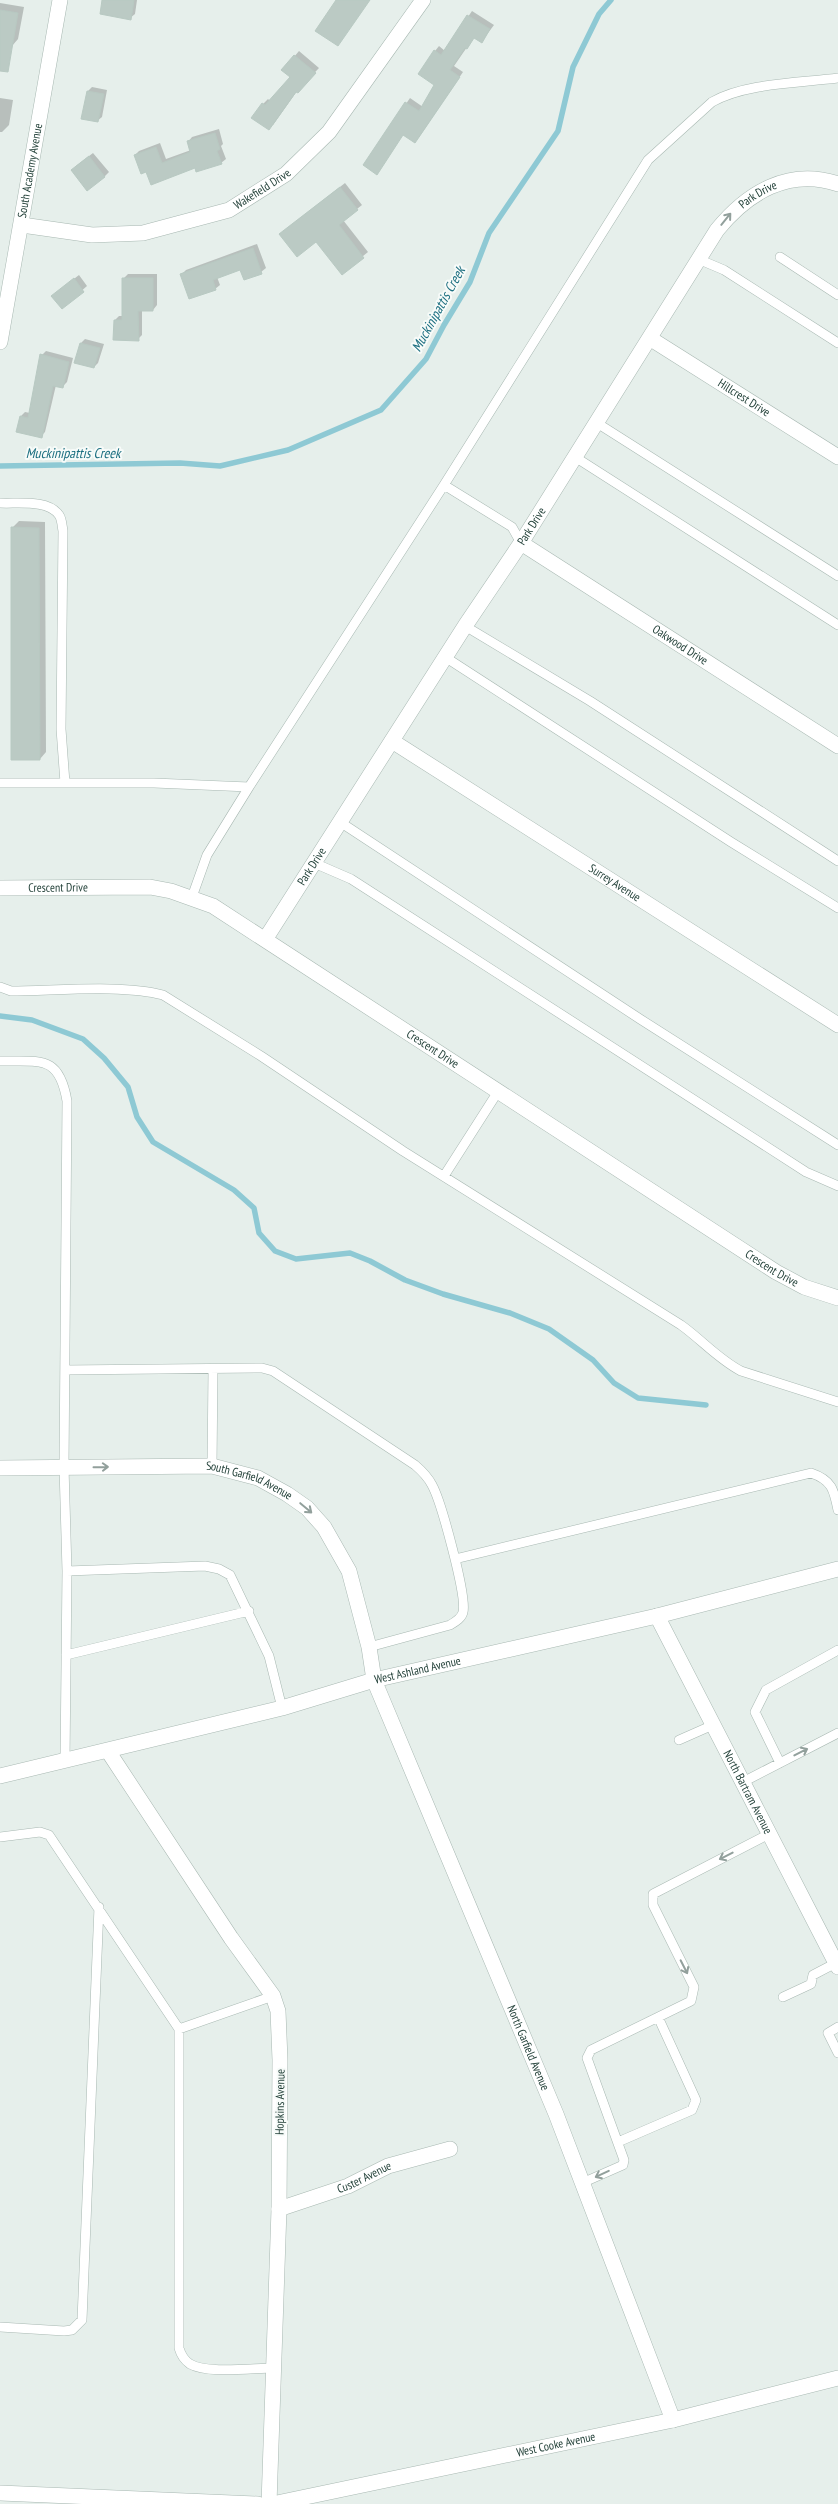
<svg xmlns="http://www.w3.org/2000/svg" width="838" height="2504" viewBox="0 0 838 2504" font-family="'PT Sans Narrow',sans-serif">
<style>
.shadow{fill:#0003}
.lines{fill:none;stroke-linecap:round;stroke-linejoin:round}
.stream{stroke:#8ec9d4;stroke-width:5.5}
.building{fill:#bbcac4;stroke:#b8c9c2}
.service-casing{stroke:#a8b8b2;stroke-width:10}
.minor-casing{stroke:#a8b8b2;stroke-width:16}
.service{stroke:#fff;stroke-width:9}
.minor{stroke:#fff;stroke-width:15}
.oneway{stroke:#92a09c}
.labels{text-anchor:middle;stroke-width:4;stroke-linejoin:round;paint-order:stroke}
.street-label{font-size:12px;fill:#24423a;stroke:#f7fbf9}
.water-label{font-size:14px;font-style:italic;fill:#1c6f80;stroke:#f7fbf9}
</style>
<rect width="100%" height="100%" fill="#e6efeb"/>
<path class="shadow" d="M 104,0 L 137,0 L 135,14 L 130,18 Z
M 0,3 L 24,7 L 18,39 L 12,46 L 0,44 Z
M 472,11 L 494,25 L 482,41 L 474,37 L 454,66 L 463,72 L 419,137 L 415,141 L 404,134 L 364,165 L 410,98 L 423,107 L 436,85 L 435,51 L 439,46 L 445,51 Z
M 299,51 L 319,68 L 297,91 L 273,125 L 253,118 L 263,104 L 268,99 L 270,101 L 291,77 L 283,70 Z
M 92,87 L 107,90 L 102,117 L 97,121 L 88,91 Z
M 0,98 L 13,100 L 9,125 L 2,132 L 0,132 Z
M 219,129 L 223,144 L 221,146 L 226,159 L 221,163 L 146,170 L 135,155 L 139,151 L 160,143 L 166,159 L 191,150 L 188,142 L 192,137 Z
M 93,153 L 109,172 L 104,177 L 76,166 Z
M 345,183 L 362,205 L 343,220 L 368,252 L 342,273 L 316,240 L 285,230 Z
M 257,244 L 266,268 L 261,272 L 241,268 L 217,277 L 220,285 L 215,289 L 182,274 L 186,270 Z
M 128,274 L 157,274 L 157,305 L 153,310 L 142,310 L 142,335 L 138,339 L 115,320 L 119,316 L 124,316 L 123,279 Z
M 79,275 L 87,286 L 62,308 L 57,292 Z
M 85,339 L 104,344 L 98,363 L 94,367 L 81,343 Z
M 46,351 L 73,358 L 67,382 L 62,387 L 56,385 L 45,432 L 41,436 L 21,416 L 25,412 L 30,413 L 42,355 Z
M 19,521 L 45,522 L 46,752 L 40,759 L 12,528 Z"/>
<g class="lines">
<path class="stream" d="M 0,466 L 180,463 L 220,466 L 288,450 L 381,410 L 426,359 L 444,325 L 470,282 L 489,233 L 558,131 L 573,67 L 599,14 L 611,0
M 0,1016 L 32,1020 L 83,1039 L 104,1058 L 128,1087 L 137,1117 L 153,1142 L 234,1190 L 254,1208 L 259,1233 L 275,1251 L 296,1259 L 350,1253 L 370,1261 L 405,1280 L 443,1294 L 510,1313 L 549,1329 L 593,1360 L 614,1383 L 638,1398 L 706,1405"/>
</g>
<path class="building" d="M 102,0 L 134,0 L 131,20 L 100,14 Z
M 336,0 L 370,0 L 338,46 L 315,31 Z
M 0,10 L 18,13 L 8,72 L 0,71 Z
M 467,15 L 490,29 L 482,43 L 474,38 L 467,49 L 465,48 L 450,70 L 460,77 L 415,143 L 403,135 L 377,175 L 363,165 L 405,102 L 419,111 L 434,85 L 418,74 L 434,50 L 441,55 Z
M 294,55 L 316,73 L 298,93 L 296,92 L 269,130 L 251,118 L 262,103 L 265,105 L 290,77 L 281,70 Z
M 87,91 L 104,94 L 98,122 L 81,119 Z
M 215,133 L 220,149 L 217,151 L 222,164 L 196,172 L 195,168 L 151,185 L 146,172 L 141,174 L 134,155 L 156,147 L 162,163 L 190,152 L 187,141 Z
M 89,156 L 105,177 L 87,191 L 71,170 Z
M 340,187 L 358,210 L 339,225 L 364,258 L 342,275 L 316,242 L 297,257 L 279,234 Z
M 253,248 L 262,274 L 244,280 L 240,270 L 213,280 L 216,290 L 189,299 L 180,274 Z
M 74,278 L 84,292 L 62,309 L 51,296 Z
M 122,278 L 153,278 L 153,311 L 138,311 L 139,341 L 113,340 L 114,320 L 122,320 Z
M 80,343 L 100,348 L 94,368 L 74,363 Z
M 40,354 L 69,362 L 63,388 L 53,386 L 42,438 L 16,432 L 20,416 L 28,418 Z
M 11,527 L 39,528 L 40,760 L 11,760 Z"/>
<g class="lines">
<defs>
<path id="service" d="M 780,257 L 838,295
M 698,259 L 724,270 L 838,343
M 597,423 L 838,576
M 575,457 L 838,625
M 444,485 L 512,527 L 521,543
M 0,503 C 17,504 48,499 59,515 C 62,519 62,526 63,531 L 61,729 L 65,783
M 465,626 L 590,701 L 838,861
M 445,657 L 731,842 L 838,908
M 0,783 L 154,783 L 249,787
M 340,822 L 640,1019 L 838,1145
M 314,863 L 351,879 L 806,1172 L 838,1186
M 192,897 L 207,855 L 249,787 L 444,485 L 648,160 L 712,102 C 745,83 800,83 838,78
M 0,987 L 11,991 C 54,991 123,984 163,995 L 261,1056 L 403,1151 L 681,1325 C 702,1340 718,1359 741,1371 L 838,1402
M 0,1061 C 40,1062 59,1054 67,1101 L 64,1467 L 67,1571 L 65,1761
M 444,1176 L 499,1090
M 65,1370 L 262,1368 L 273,1371 L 415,1465 C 422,1471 428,1477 432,1485 C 441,1501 467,1596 463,1612 C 462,1618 455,1622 450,1625 L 369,1647
M 212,1466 L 213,1370
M 455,1559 L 811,1473 C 832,1480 834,1490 838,1510
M 67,1571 L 205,1566 L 219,1569 L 230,1575 L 269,1656 L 282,1708
M 66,1655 L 249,1611
M 679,1740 L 713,1725
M 780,1763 L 755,1712 L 766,1690 L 838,1650
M 743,1782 L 838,1733
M 0,1837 L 40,1832 L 49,1835 L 179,2029 L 179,2348 C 181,2355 184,2360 190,2364 C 207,2374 253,2368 274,2368
M 783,1997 L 811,1984 L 813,1975 L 836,1963
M 838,2027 L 828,2033 L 838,2053
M 179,2029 L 273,1996
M 618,2142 L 692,2110 L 696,2100 L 658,2017
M 582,2183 L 623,2165 L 624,2160 L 587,2058 L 591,2050 L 691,2001 L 694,1987 L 653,1905 L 653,1894 L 769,1834
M 0,2327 L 64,2331 L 72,2330 L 82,2320 L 99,1907"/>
<g id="minor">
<path id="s1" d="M 22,225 L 92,235 L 143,233 L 229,210 L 286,174 L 329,132 L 423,0"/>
<path id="s2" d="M 651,339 L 838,457"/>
<path id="s3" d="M 0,342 L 60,0"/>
<path id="s4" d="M 521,543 L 838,746"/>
<path id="s5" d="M 392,741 L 838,1025"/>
<path id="s6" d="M 0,888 L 150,887 L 171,891 L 213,906 L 776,1272 L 804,1287 L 838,1298"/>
<path id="s7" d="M 266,938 L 465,626 L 521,543 L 717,230 C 747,193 789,167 838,184"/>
<path id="s8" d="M 0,1468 L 212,1466 L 258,1478 L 287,1494 L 307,1508 L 324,1527 L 349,1571 L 369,1647 L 374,1680 L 556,2114 L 673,2420"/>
<path id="s9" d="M 657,1616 L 838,1967"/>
<path d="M 108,1751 L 231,1938 L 273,1996 L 278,2011 L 280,2060 L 279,2209 L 269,2504"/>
<path id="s10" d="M 0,1776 L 282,1708 L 374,1680 L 657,1616 L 838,1569"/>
<path id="s11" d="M 279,2209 L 348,2186 L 388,2166 L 450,2149"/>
<path d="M 0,2493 L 258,2504"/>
<path id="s12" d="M 272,2504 L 673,2420 L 838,2378"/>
</g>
</defs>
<use href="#service" class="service-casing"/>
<use href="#minor" class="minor-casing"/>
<use href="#service" class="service"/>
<use href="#minor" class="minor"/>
</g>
<defs><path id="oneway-shaft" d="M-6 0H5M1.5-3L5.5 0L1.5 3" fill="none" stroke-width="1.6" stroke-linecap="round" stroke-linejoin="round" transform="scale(1.25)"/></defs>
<g class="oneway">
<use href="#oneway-shaft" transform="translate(726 219) rotate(-51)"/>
<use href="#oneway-shaft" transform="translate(101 1467) rotate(-1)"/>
<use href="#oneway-shaft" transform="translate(306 1508) rotate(40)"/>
<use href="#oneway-shaft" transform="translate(801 1752) rotate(-27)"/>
<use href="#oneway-shaft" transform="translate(726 1856) rotate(153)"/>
<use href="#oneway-shaft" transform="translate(684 1967) rotate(63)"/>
<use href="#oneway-shaft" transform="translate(602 2174) rotate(155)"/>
</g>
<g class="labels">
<g class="street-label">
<text dy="4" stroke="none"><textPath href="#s3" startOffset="174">South Academy Avenue</textPath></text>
<text dy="4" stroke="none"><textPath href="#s1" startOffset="250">Wakefield Drive</textPath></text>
<text dy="4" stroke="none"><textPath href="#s7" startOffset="894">Park Drive</textPath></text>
<text dy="4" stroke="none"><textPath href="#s2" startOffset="110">Hillcrest Drive</textPath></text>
<text dy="4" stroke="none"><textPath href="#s7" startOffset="490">Park Drive</textPath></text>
<text dy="4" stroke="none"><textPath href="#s4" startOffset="189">Oakwood Drive</textPath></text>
<text dy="4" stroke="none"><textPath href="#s7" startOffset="85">Park Drive</textPath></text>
<text dy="4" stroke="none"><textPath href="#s5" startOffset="264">Surrey Avenue</textPath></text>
<text dy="4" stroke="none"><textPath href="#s6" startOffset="58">Crescent Drive</textPath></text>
<text dy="4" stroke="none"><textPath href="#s6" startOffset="478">Crescent Drive</textPath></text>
<text dy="4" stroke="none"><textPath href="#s6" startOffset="882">Crescent Drive</textPath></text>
<text dy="4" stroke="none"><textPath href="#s8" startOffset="252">South Garfield Avenue</textPath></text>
<text dy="4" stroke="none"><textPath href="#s10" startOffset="431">West Ashland Avenue</textPath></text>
<text dy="4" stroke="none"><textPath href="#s9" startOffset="198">North Bartram Avenue</textPath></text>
<text dy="4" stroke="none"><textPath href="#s8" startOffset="904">North Garfield Avenue</textPath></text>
<text transform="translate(280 2102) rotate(-89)" y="4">Hopkins Avenue</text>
<text dy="4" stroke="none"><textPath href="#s11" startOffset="91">Custer Avenue</textPath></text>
<text dy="4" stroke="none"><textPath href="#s12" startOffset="290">West Cooke Avenue</textPath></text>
</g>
<g class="water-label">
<text transform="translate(438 309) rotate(-61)" y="5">Muckinipattis Creek</text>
<text x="73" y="458">Muckinipattis Creek</text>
</g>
</g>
</svg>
